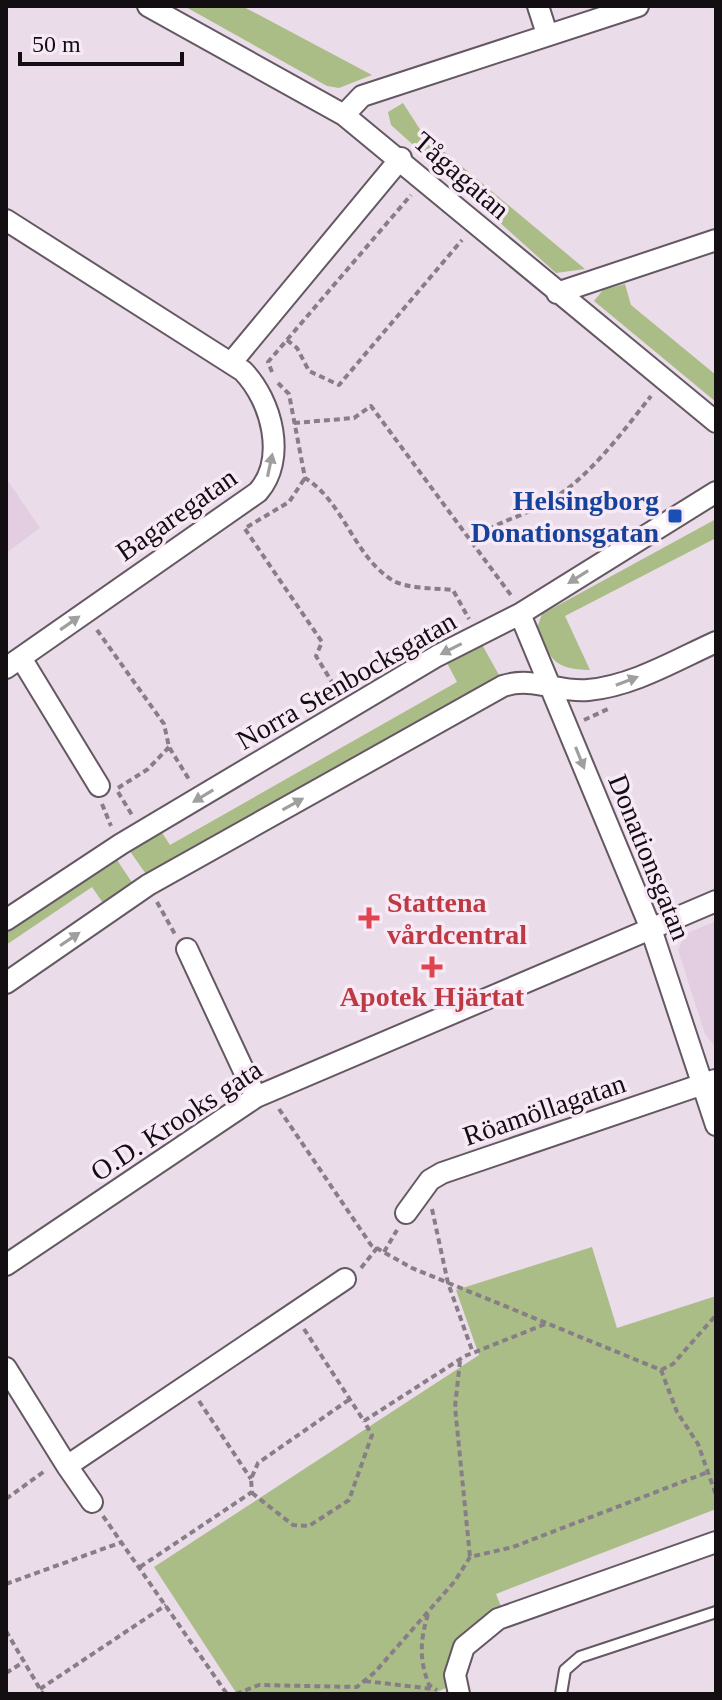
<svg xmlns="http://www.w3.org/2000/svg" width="722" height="1700" viewBox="0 0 722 1700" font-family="Georgia,serif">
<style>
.built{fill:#e2cee0}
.green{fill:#aabd87}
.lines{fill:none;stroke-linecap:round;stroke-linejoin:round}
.lane-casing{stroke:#645863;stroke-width:14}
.street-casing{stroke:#645863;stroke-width:24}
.path{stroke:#887e87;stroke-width:4;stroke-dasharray:6 4;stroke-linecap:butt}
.lane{stroke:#fff;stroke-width:10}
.street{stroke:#fff;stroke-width:20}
.oneway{fill:#a09fa0}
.transit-dot{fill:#1a4fb4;stroke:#f8e9f7;stroke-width:3}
.health-dot{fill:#e0444e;stroke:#f8e9f7;stroke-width:3}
.labels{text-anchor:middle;stroke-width:7;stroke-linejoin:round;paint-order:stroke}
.street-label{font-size:28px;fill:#120e12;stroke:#f8e9f7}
.transit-label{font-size:28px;font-weight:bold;fill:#164399;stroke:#f8e9f7;text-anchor:end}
.health-label{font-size:28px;font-weight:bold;fill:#be3a42;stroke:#f8e9f7;text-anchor:start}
</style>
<rect width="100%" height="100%" fill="#eadce9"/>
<path class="built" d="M 6,478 L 40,528 L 6,553 Z
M 716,921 L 716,1048 L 705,1034 L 678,950 L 685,934 Z"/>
<path class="green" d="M 184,6 L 242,6 L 372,75 L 339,88 L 327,86 Z
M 403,103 L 423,134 L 585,269 L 556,273 L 391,125 L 388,112 Z
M 625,284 L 631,305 L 716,375 L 716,402 L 594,301 L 603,290 Z
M 716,519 L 716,538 L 565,616 L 590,670 C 553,669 551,660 537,628 L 542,614 Z
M 480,641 L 499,675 L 148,877 L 127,847 L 159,828 L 170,845 L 457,682 L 446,661 Z
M 115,857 L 135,887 L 105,906 L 92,887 L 6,945 L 6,930 Z
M 592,1247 L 617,1328 L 716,1296 L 716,1509 L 496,1594 L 502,1609 C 460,1628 461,1647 448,1687 L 433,1694 L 237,1694 L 154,1567 L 479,1355 L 456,1290 Z"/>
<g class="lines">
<defs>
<path id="lane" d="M 561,1694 L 565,1670 L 580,1657 L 716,1612"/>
<path id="street" d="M 148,6 L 344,115 L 716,422
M 538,6 L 547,34
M 344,115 L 362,96 L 638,6
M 6,220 L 243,371 C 272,401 287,459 258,492 L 6,668
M 557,293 L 716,240
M 231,363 L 401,158
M 520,614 L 651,929 L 716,1125
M 21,658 L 99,786
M 6,920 L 121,844 L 437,656 L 520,614 L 716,492
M 187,949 L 256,1097
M 6,983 L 148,885 L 503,686 C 533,676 558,693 588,690 C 633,686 676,660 716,642
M 406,1213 L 430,1180 L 442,1173 L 715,1080
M 6,1265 L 256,1097 L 716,901
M 6,1368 L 67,1466 L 345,1279
M 67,1466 L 92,1502
M 459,1694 L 455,1675 L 464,1647 L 498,1619 L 716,1542"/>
</defs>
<use href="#lane" class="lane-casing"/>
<use href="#street" class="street-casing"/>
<path class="path" d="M 287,340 L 297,348 L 309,371 L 339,385 L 462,240
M 272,372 L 268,362 L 411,195
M 278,383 L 289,394 L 305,478 C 344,502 353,555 392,580 C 406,589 436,588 453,590 L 469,619
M 294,423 L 354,418 L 371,406 L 513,598
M 247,527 L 289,502 L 305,478
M 245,529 L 322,642 L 316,656 L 338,692
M 472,541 C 494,522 518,518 543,505 C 588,480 620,435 651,396
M 97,630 L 164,724 L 169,747 L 190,781
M 584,720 L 608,709
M 118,788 L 148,769 L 169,747
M 118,792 L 132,815
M 102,804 L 111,826
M 157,902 L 176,936
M 279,1109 L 371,1245 L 412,1268 L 661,1370 L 677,1412 L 698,1444 L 716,1495
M 432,1209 L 448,1283 L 473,1353
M 384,1252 L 397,1230
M 361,1268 L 377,1248
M 304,1329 L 364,1421 L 465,1356 L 548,1323
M 460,1361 L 455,1407 L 470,1557
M 661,1370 L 673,1364 L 716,1315
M 199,1401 L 251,1479
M 252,1493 L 293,1525 L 309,1526 L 349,1500 L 372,1435 L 364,1421
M 6,1499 L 46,1470
M 716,1512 L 716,1517
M 103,1516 L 227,1694
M 140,1567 L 252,1492 L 251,1479 L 258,1463 L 350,1399
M 6,1584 L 122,1542
M 428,1614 C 420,1641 419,1659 429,1685 L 437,1690
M 6,1631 L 43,1694
M 6,1673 L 22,1663
M 365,1681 L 433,1689
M 40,1689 L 166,1605
M 236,1694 L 259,1685 L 357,1687 L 375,1672 L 455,1581 L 470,1557 L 513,1547 L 708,1472"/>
<use href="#lane" class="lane"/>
<use href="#street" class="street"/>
</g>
<defs><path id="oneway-solid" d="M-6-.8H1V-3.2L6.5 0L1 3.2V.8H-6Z" transform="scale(2)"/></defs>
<g class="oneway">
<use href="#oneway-solid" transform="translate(270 465) rotate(-78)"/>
<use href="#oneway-solid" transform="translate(578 577) rotate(148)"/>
<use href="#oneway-solid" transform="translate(70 623) rotate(-35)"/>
<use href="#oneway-solid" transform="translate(451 649) rotate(153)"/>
<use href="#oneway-solid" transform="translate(627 681) rotate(-21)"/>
<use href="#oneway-solid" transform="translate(580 758) rotate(68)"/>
<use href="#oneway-solid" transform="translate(203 796) rotate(149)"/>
<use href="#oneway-solid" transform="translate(293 804) rotate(-29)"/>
<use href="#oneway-solid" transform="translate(70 939) rotate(-34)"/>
</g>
<rect class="transit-dot" x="667" y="508" width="16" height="16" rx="4"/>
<g class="health-dot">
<path d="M365 906h8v8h8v8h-8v8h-8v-8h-8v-8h8z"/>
<path d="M428 955h8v8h8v8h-8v8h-8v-8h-8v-8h8z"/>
</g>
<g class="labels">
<g class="street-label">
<text transform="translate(462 175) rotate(41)" y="10">Tågagatan</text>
<text transform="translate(176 514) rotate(-35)" y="10">Bagaregatan</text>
<text transform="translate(346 680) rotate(-30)" y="10">Norra Stenbocksgatan</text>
<text transform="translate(650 857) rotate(68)" y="10">Donationsgatan</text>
<text transform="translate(544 1109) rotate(-19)" y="10">Röamöllagatan</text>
<text transform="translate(176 1120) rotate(-33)" y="10">O.D. Krooks gata</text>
</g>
<g class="transit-label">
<text x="659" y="510">Helsingborg<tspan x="659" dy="32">Donationsgatan</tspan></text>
</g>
<g class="health-label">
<text x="387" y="912">Stattena<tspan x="387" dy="32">vårdcentral</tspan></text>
<text x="432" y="1006" text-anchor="middle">Apotek Hjärtat</text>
</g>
</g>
<rect width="722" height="1700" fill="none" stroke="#120e12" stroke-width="16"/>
<path d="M20 52v12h162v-12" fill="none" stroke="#120e12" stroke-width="4"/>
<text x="32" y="52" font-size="24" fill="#120e12" stroke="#f8e9f7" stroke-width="6" paint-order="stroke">50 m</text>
</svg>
